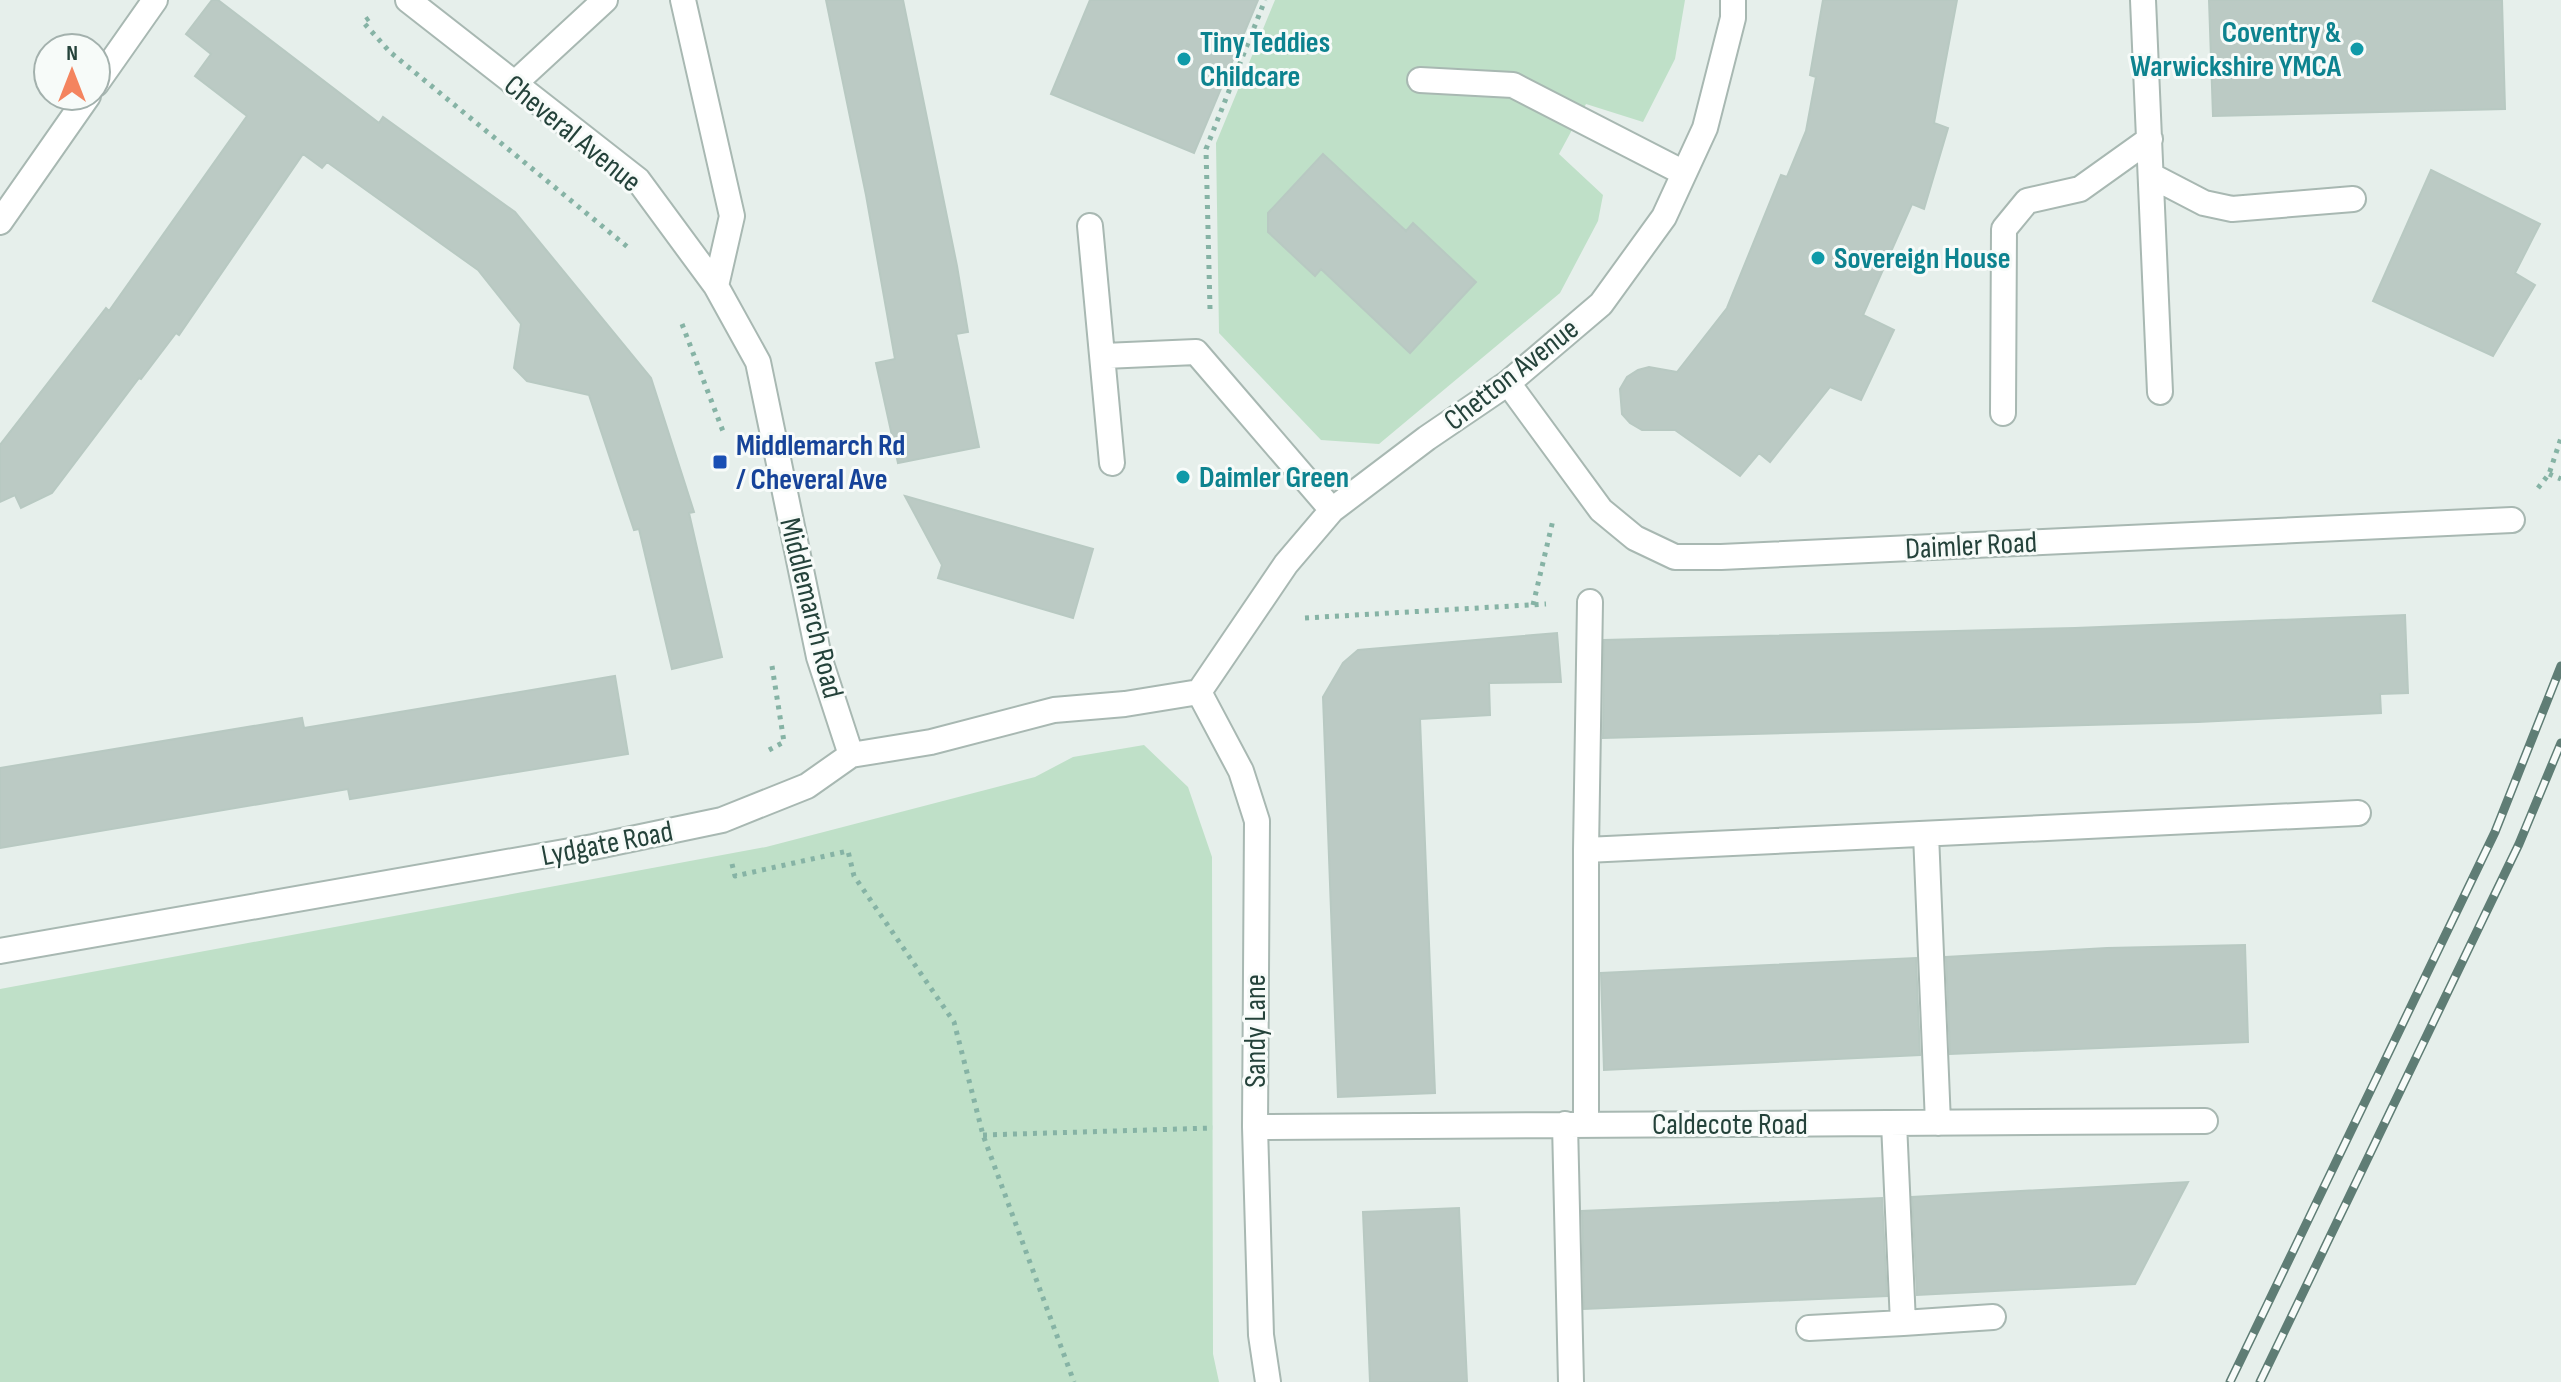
<svg xmlns="http://www.w3.org/2000/svg" width="2561" height="1382" viewBox="0 0 2561 1382" font-family="'Sofia Sans Condensed',sans-serif">
<style>
.green{fill:#bfe0c8}
.building{fill:#bbcac4;stroke:#b8c9c2;stroke-width:2}
.lines{fill:none;stroke-linecap:round;stroke-linejoin:round}
.minor-casing{stroke:#a8b8b2;stroke-width:28}
.path{stroke:#86b3a5;stroke-width:5;stroke-dasharray:4 6;stroke-linecap:butt}
.minor{stroke:#fff;stroke-width:24}
.rail-casing{stroke:#5f7d75;stroke-width:9}
.rail{stroke:#f7fbf9;stroke-width:6;stroke-dasharray:18;stroke-linecap:butt}
.culture-dot{fill:#0f9aa8;stroke:#f7fbf9;stroke-width:3}
.transit-dot{fill:#1a4fb4;stroke:#f7fbf9;stroke-width:3}
.labels{text-anchor:middle;stroke-width:6;stroke-linejoin:round;paint-order:stroke}
.culture-label{font-size:30px;font-weight:bold;fill:#0d838f;stroke:#f7fbf9;text-anchor:start}
.street-label{font-size:30px;fill:#24423a;stroke:#f7fbf9}
.transit-label{font-size:30px;font-weight:bold;fill:#164399;stroke:#f7fbf9;text-anchor:start}
</style>
<rect width="100%" height="100%" fill="#e6efeb"/>
<path class="green" d="M 1275,0 L 1685,0 L 1675,59 L 1643,122 L 1586,104 L 1559,154 L 1603,195 L 1598,221 L 1560,293 L 1379,444 L 1321,440 L 1219,333 L 1216,143 Z
M 1144,745 L 1188,787 L 1212,857 L 1213,1354 L 1219,1382 L 0,1382 L 0,989 L 766,847 L 1035,777 L 1073,757 Z"/>
<path class="building" d="M 212,0 L 218,0 L 379,123 L 383,117 L 515,212 L 651,378 L 694,512 L 689,513 L 722,657 L 672,669 L 639,529 L 634,530 L 589,395 L 527,381 L 514,368 L 521,324 L 478,270 L 327,162 L 322,168 L 303,154 L 179,335 L 176,333 L 141,379 L 139,378 L 52,493 L 21,508 L 15,495 L 0,502 L 0,445 L 106,308 L 109,311 L 247,116 L 195,76 L 211,54 L 186,34 Z
M 826,0 L 903,0 L 957,266 L 968,332 L 956,334 L 979,447 L 898,463 L 876,363 L 895,359 L 866,195 Z
M 1090,0 L 1258,0 L 1194,153 L 1051,94 Z
M 1823,0 L 1957,0 L 1934,123 L 1948,128 L 1924,209 L 1912,204 L 1863,315 L 1894,330 L 1861,400 L 1830,387 L 1770,462 L 1759,453 L 1740,476 L 1675,430 L 1642,430 L 1630,423 L 1622,414 L 1620,389 L 1627,377 L 1638,370 L 1649,367 L 1677,372 L 1727,308 L 1781,175 L 1787,177 L 1806,131 L 1816,77 L 1810,75 Z
M 2209,0 L 2502,0 L 2505,109 L 2213,116 Z
M 1323,154 L 1406,231 L 1413,223 L 1476,282 L 1410,353 L 1321,269 L 1315,276 L 1268,232 L 1268,213 Z
M 2431,170 L 2540,224 L 2515,273 L 2535,285 L 2493,356 L 2373,301 Z
M 905,496 L 1093,549 L 1073,618 L 938,578 L 942,565 Z
M 2405,615 L 2408,693 L 2380,694 L 2381,713 L 2198,722 L 1603,738 L 1604,640 L 2075,628 Z
M 1557,633 L 1561,682 L 1489,683 L 1490,715 L 1420,719 L 1435,1093 L 1338,1097 L 1323,697 L 1343,663 L 1358,650 Z
M 615,676 L 628,754 L 350,799 L 348,789 L 0,848 L 0,768 L 302,718 L 304,728 Z
M 2245,945 L 2248,1042 L 1950,1054 L 1946,957 L 2107,948 Z
M 1916,958 L 1920,1055 L 1604,1070 L 1601,973 Z
M 2188,1182 L 2135,1284 L 1917,1295 L 1912,1197 Z
M 1882,1198 L 1887,1296 L 1584,1309 L 1582,1211 Z
M 1459,1208 L 1467,1382 L 1370,1382 L 1363,1212 Z"/>
<g class="lines">
<defs>
<path id="minor" d="M 408,0 L 638,180 L 716,286 L 758,362 L 819,657 L 851,755
M 683,0 L 732,216 L 716,286
M 2143,0 L 2160,392
M 1420,80 L 1513,85 L 1684,173
M 96,84 L 155,0
M 514,84 L 605,0
M 2152,176 L 2204,203 L 2232,209 L 2353,199
M 0,222 L 88,96
M 1090,226 L 1112,463
M 1104,356 L 1196,352 L 1332,510
M 1508,383 L 1601,510 L 1635,538 L 1675,557 L 1721,557 L 2512,520
M 2003,413 L 2004,229 L 2027,201 L 2080,189 L 2150,139
M 1199,692 L 1286,564 L 1332,510 L 1427,438 L 1508,383 L 1601,304 L 1664,217 L 1705,128 L 1733,18 L 1733,0
M 1199,692 L 1241,771 L 1257,821 L 1255,1127 L 1261,1335 L 1268,1382
M 1926,834 L 1938,1123
M 1586,850 L 1590,602
M 0,951 L 593,847 L 722,820 L 807,786 L 851,755 L 931,742 L 1054,710 L 1125,704 L 1199,692
M 1565,1124 L 1571,1382
M 1586,1124 L 1586,850 L 2358,813
M 1255,1127 L 2205,1121
M 1903,1323 L 1993,1317
M 1809,1328 L 1903,1323 L 1894,1123"/>
</defs>
<use href="#minor" class="minor-casing"/>
<path class="path" d="M 369,18 L 363,22 L 390,52 L 630,249
M 1210,309 L 1206,149 L 1265,0
M 682,324 L 724,434
M 2549,474 L 2561,479
M 2538,488 L 2549,474 L 2561,438
M 1533,605 L 1553,520
M 1305,618 L 1546,604
M 769,750 L 784,742 L 772,666
M 732,864 L 735,876 L 848,851 L 854,876 L 954,1022 L 983,1135 L 1074,1382
M 983,1135 L 1213,1128"/>
<use href="#minor" class="minor"/>
<defs>
<path id="rail" d="M 2230,1382 L 2495,832 L 2561,666
M 2260,1382 L 2519,844 L 2561,743"/>
</defs>
<use href="#rail" class="rail-casing"/>
<use href="#rail" class="rail"/>
</g>
<g class="culture-dot">
<circle cx="2357" cy="49" r="8"/>
<circle cx="1184" cy="59" r="8"/>
<circle cx="1818" cy="258" r="8"/>
<circle cx="1183" cy="477" r="8"/>
</g>
<rect class="transit-dot" x="712" y="454" width="16" height="16" rx="4"/>
<g class="labels">
<g class="culture-label">
<text x="2341" y="42" text-anchor="end">Coventry &amp;<tspan x="2341" dy="34">Warwickshire YMCA</tspan></text>
<text x="1200" y="52">Tiny Teddies<tspan x="1200" dy="34">Childcare</tspan></text>
<text x="1834" y="268">Sovereign House</text>
<text x="1199" y="487">Daimler Green</text>
</g>
<g class="street-label">
<text transform="translate(573 133) rotate(39)" y="10">Cheveral Avenue</text>
<text transform="translate(1511 374) rotate(-38)" y="10">Chetton Avenue</text>
<text transform="translate(1971 545) rotate(-3)" y="10">Daimler Road</text>
<text transform="translate(812 608) rotate(76)" y="10">Middlemarch Road</text>
<text transform="translate(607 843) rotate(-11)" y="10">Lydgate Road</text>
<text transform="translate(1255 1031) rotate(-90)" y="10">Sandy Lane</text>
<text x="1730" y="1134">Caldecote Road</text>
</g>
<g class="transit-label">
<text x="736" y="455">Middlemarch Rd<tspan x="736" dy="34">/ Cheveral Ave</tspan></text>
</g>
</g>
<g transform="translate(72 72)"><circle r="38" fill="#f7fbf9" stroke="#a3b1ad" stroke-width="2"/>
<path d="M0-6L14 30L0 20L-14 30Z" fill="#f4845f"/>
<text y="-12" font-size="22" font-weight="bold" text-anchor="middle" fill="#24423a">N</text>
</g>
</svg>
